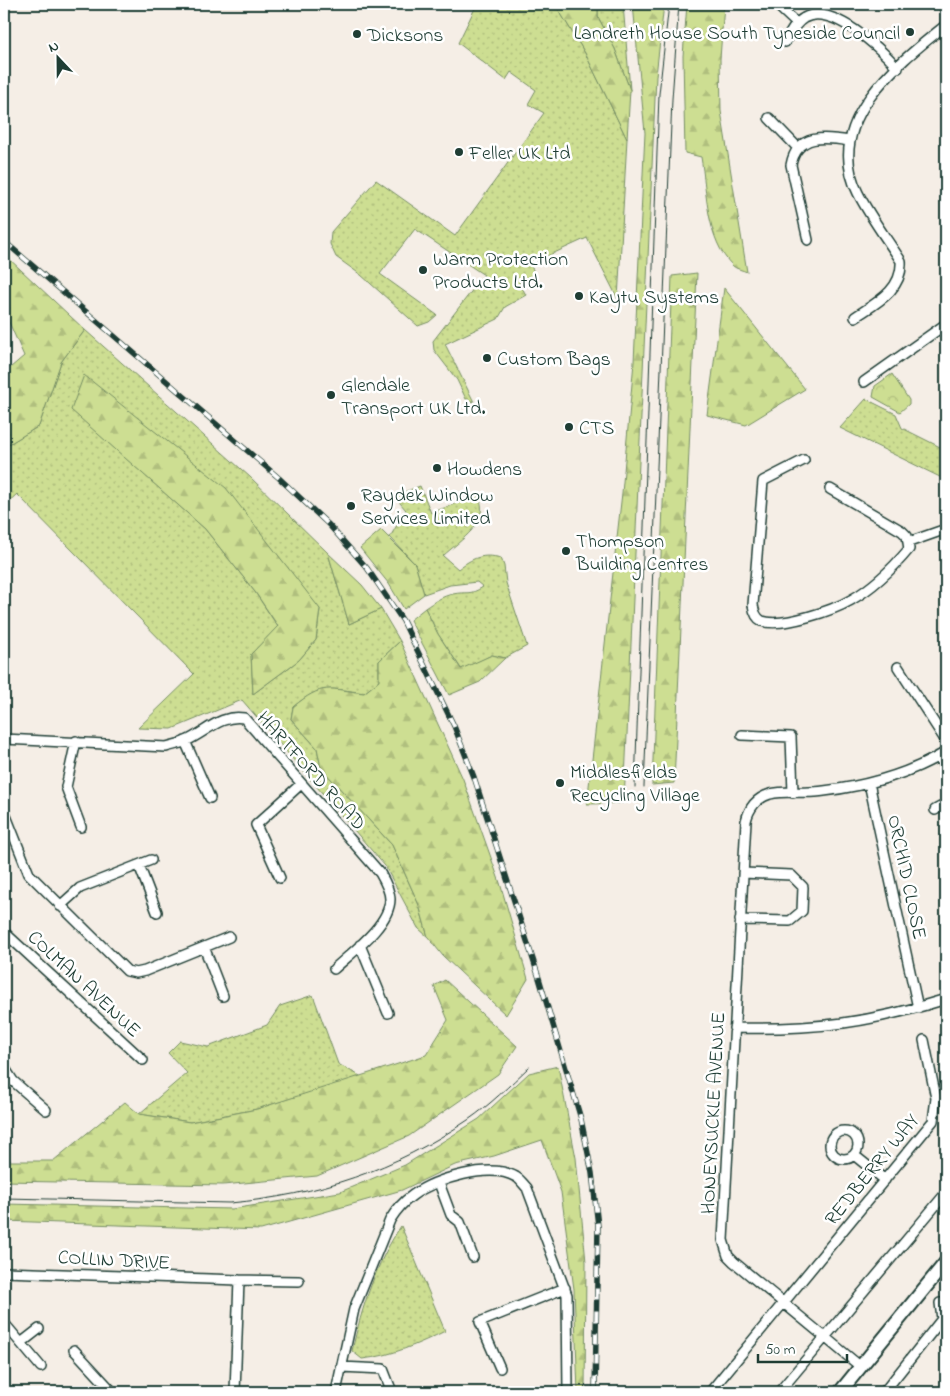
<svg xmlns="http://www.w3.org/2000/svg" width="950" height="1396" viewBox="0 0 950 1396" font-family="'Indie Flower',sans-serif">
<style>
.grass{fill:url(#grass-dots);stroke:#768e63;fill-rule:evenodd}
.forest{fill:url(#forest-firs);stroke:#768e63}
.park{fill:url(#park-crowns);stroke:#768e63}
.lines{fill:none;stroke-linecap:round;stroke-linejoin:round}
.street-casing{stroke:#1f3d34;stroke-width:12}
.secondary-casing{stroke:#1f3d34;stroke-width:16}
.street{stroke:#fff;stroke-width:9}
.secondary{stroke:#fff;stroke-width:12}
.tram{stroke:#1f3d34;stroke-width:1}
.rail-casing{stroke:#1f3d34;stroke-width:5.5}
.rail{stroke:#fff;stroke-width:4;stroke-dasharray:11;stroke-linecap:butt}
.poi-dot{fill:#1f3d34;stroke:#fff;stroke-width:2}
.labels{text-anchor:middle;stroke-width:5;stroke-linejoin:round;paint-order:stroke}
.poi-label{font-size:20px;fill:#1f3d34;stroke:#fff;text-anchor:start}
.street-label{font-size:20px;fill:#1f3d34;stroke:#fff}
</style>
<defs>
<pattern id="grass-dots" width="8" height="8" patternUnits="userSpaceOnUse" patternTransform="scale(1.25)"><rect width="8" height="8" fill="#cdde92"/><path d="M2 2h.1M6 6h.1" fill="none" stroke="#b0bf7e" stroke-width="1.8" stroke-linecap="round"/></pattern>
<pattern id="forest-firs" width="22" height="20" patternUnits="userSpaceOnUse" patternTransform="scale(1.25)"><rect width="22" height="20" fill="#cdde92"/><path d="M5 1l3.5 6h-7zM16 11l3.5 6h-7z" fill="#b0bf7e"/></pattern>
<pattern id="park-crowns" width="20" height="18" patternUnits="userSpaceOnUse" patternTransform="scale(1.25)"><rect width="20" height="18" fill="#cdde92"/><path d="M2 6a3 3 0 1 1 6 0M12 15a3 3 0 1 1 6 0" fill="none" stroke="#b0bf7e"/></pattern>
</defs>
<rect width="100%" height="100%" fill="#f5eee6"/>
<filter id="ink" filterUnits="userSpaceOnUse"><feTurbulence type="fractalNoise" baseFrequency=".02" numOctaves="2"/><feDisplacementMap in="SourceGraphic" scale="10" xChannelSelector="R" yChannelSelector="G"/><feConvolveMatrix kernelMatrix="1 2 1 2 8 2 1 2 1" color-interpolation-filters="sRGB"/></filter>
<g filter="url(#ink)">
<path class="grass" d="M 477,4 L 555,4 L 585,53 L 627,139 L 618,299 L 587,238 L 530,264 L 535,274 L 519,282 L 526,295 L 505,307 L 498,319 L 445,344 L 474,402 L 466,399 L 457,380 L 434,350 L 433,341 L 484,275 L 415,229 L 380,274 L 437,315 L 429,322 L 418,326 L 361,275 L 336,257 L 330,244 L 331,232 L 376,180 L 455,236 L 544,113 L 528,104 L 536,90 L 511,72 L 506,80 L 458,43 Z
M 598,4 L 623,4 L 630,90 L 615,49 L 598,17 Z
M 85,330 L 250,477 L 328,553 L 349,624 L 381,609 L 400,641 L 379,661 L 379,681 L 364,693 C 330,688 321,684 293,707 L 291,719 L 317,748 L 321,768 L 392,845 L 419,905 L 428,937 L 418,928 L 385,866 L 242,700 L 172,729 L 138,728 L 194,674 L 17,494 L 4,506 L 4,447 L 39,426 L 61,362 ZM 72,410 L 320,609 L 316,640 L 299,660 L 253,694 L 251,654 L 278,627 L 255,592 L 205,529 Z
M 866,399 L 896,414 L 902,428 L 946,450 L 946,480 L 840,428 Z
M 420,486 L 431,513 L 478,495 C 492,522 460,540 443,556 L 458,569 C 472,558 483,553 501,558 L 504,566 L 506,583 L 527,646 L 505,658 L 492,655 L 462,670 L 438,634 L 425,608 C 434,602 442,596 453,594 C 467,591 469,596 483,587 L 477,582 L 450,585 L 424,594 L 415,564 L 390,537 L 406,510 L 394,496 Z
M 313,995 L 338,1064 L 362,1077 L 257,1109 L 190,1122 L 139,1114 L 187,1073 L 168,1053 L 180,1041 L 208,1047 L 267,1025 L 280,1006 Z
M 401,1226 L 445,1331 C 419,1344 391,1356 362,1359 L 352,1351 C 362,1307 376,1263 401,1226 Z"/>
<path class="forest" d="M 555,4 L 598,4 L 598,17 L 615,49 L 630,90 L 627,139 L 585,53 Z
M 633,4 L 664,4 L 656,76 L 624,803 L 587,804 L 622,493 L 634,362 L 645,133 Z
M 687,4 L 724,4 L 720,59 L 721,111 L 747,272 C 743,270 736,269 733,266 C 706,240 707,192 701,157 L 685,153 L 683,56 Z
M 5,255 L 85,330 L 61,362 L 39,426 L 4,447 L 4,373 L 24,356 L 4,311 Z
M 697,273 L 674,783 L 652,785 L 672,276 Z
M 724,288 L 805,389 L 746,425 L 707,415 Z
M 84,375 L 226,488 L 320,609 L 316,640 L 299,660 L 253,694 L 251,654 L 278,626 L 255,592 L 205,529 L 71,410 Z
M 381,530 L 415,564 L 424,594 L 404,609 L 389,584 L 360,548 Z
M 328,553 L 362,585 L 381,609 L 349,624 Z
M 425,608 L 438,634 L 461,669 L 492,655 L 505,658 L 480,682 L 449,695 L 410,620 Z
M 400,641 L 463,779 L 500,883 L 528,979 L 506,1015 L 443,956 L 428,937 L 419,905 L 392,845 L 321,768 L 317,748 L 291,719 L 293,707 C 323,682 329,689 364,693 L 379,681 L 379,661 Z
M 445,980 L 517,1046 L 498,1074 L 409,1136 L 317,1176 L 223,1185 L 4,1181 L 4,1161 L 53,1161 L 125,1102 L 139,1114 L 190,1122 L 257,1109 L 426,1055 L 448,1020 L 434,986 Z
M 558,1066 L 576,1158 L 586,1262 L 585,1392 L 578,1392 L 574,1289 L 561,1192 L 542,1140 L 494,1156 L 455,1165 L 402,1190 L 261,1230 L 4,1221 L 4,1204 L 232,1209 L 340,1192 L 405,1165 L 479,1119 L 529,1073 Z"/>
<path class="park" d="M 892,374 L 909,400 L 909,404 L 900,412 L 873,397 L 875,386 Z"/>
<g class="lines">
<defs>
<path id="street" d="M 780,8 L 797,24
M 785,42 C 790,34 795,23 804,18 C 831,2 881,49 898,68
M 769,118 L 798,148
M 808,240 L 791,165 C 797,133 825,137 850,141
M 855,317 C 876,303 903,290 901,261 C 887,239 870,217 858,193 C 822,122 897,64 946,25
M 864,382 L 946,324
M 804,460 L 763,481 L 753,605 C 754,612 756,618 762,621 C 782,628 834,610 851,600 C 872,588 894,567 909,549 L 907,536 L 902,531 L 830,489
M 909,542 L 946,529
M 898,667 L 946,741
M 742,735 L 791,737 L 793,793
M 4,739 L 166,747 C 172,745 180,744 186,741 C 206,732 221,714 244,718 L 380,873 C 384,880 390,890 390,899 C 390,925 351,953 334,969
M 76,741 L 66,787 L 81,827
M 185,741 L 210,798
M 939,756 L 946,770
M 869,783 L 918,1008
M 935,810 L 946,804
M 4,811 L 29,874 L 127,971 L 136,973 L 145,971 L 229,937
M 139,865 L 157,912
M 280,878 L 256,825 L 301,784
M 60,906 L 80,888 L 151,860
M 740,920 L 790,921 L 802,911 L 803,887 L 791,875 L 743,873
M 4,932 L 143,1060
M 360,945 L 388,1013
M 204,947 L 223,996
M 734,1028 C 814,1030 870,1023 946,999
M 4,1067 L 13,1081 L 46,1110
M830 1145a14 14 0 1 1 28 0a14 14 0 1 1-28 0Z
M 854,1155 L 885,1180
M 439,1183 L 451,1215 L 460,1222 L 473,1257
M 4,1272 L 239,1280 L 235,1392
M 239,1280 L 299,1281
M 940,1303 L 942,1319 L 946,1318
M 4,1323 L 41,1367
M 21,1343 L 39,1329
M 74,1350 L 113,1392
M 341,1367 L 383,1369 L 392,1392
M 861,1367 L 734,1262 L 728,1256 L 723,1240 L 746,821 C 749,808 757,798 770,794 C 787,790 807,794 824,791 C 866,786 909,774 946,752
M 500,1368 L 480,1322 L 565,1288
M 336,1392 L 354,1309 L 390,1220 C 396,1210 403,1202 413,1195 C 435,1179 491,1162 516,1177 C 520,1179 523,1184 527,1188 L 567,1295 L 568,1392
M 710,1392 L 933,1121 L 936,1098 L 924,1040
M 779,1392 L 946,1193
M 884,1392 L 942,1319"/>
<path id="secondary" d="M 840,1392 L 946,1262"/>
</defs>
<use href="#street" class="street-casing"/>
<use href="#secondary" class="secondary-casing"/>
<use href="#street" class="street"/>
<use href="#secondary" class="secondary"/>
<path class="tram" d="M 635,787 L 659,94 L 669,4
M 644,787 L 672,99 L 679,4
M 4,1198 L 230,1203 C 319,1195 394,1170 468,1120 C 490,1105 510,1085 529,1067"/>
<defs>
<path id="rail" d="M 4,241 L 279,478 L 329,525 L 367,568 L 403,621 L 454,726 L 474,777 L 539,978 L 581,1119 L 592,1173 L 598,1226 L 595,1392"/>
</defs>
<use href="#rail" class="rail-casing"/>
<use href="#rail" class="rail"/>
</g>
</g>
<g class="poi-dot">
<circle cx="910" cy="32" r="5"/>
<circle cx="357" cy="34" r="5"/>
<circle cx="459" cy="152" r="5"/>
<circle cx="423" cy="270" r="5"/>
<circle cx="579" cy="296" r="5"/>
<circle cx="487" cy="358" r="5"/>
<circle cx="331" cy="395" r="5"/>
<circle cx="569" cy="427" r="5"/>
<circle cx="437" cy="468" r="5"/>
<circle cx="351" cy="506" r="5"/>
<circle cx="566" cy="551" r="5"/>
<circle cx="560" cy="783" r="5"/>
</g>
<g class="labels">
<g class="poi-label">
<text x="900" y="39" text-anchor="end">Landreth House South Tyneside Council</text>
<text x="367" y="41">Dicksons</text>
<text x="469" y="159">Feller UK Ltd</text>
<text x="433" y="265">Warm Protection<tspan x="433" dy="23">Products Ltd.</tspan></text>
<text x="589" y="303">Kaytu Systems</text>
<text x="497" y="365">Custom Bags</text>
<text x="341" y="391">Glendale<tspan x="341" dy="23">Transport UK Ltd.</tspan></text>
<text x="579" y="434">CTS</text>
<text x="447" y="475">Howdens</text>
<text x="361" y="501">Raydek Window<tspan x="361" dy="23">Services Limited</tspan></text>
<text x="576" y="547">Thompson<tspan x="576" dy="23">Building Centres</tspan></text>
<text x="570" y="778">Middlesfields<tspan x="570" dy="23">Recycling Village</tspan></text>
</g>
<g class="street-label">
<text transform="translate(312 770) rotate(48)" y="7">HARTFORD ROAD</text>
<text transform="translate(908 877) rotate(78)" y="7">ORCHID CLOSE</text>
<text transform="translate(85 983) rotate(43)" y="7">COLMAN AVENUE</text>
<text transform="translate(712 1113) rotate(-87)" y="7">HONEYSUCKLE AVENUE</text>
<text transform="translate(871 1169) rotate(-51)" y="7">REDBERRY WAY</text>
<text transform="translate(114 1259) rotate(3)" y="7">COLLIN DRIVE</text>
</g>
</g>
<rect width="950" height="1396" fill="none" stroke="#fff" stroke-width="20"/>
<rect x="10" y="10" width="930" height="1376" fill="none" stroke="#1f3d34" stroke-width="2" filter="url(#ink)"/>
<g transform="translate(58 58) rotate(338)" stroke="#ffffff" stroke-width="4" paint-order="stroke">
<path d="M0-4L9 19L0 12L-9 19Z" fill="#1f3d34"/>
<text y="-8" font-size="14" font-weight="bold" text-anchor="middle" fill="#1f3d34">N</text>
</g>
<path d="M758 1354v8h89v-8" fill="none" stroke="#1f3d34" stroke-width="2.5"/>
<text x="765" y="1354" font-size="15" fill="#1f3d34" stroke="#ffffff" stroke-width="4" paint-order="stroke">50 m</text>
</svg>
